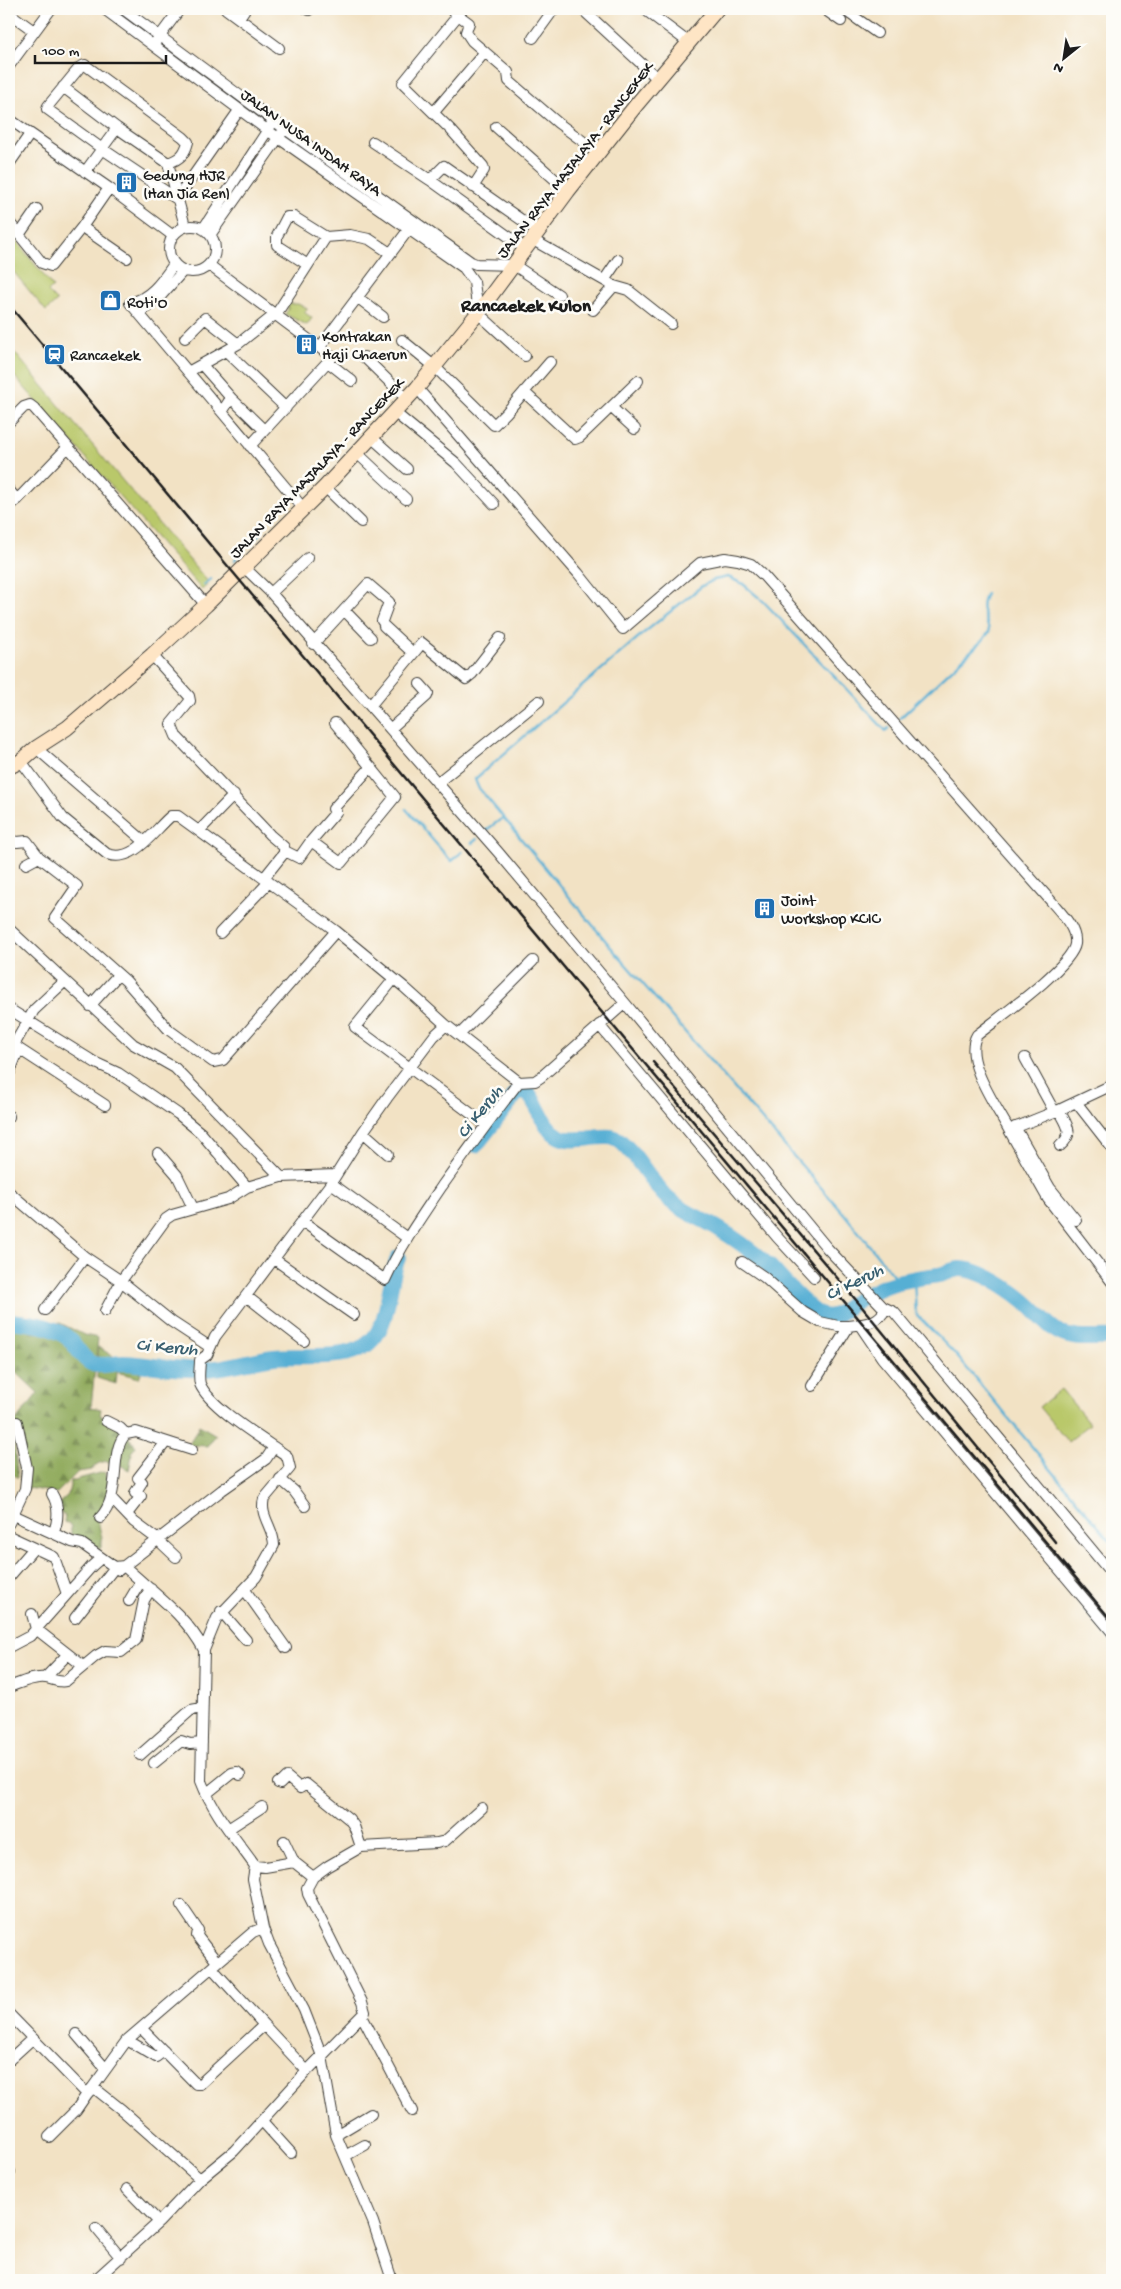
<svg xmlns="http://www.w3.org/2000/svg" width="1121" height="2289" viewBox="0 0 1121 2289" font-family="'Gochi Hand',sans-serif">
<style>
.green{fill:#b9c86a;stroke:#6a7243}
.forest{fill:url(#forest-firs);stroke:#57643d}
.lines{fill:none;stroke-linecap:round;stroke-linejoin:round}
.stream{stroke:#57afd4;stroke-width:2.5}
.river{stroke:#57afd4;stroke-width:16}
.street-casing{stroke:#3c3a35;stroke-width:12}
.secondary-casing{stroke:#3c3a35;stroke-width:16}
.street{stroke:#fff;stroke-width:10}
.secondary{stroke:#fee5c5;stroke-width:14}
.rail{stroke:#1c1c1c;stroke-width:2.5}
.labels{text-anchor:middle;stroke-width:5;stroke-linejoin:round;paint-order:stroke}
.street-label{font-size:16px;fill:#1c1c1c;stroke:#fdfcf7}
.poi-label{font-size:16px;fill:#1c1c1c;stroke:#fdfcf7;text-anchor:start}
.water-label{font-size:18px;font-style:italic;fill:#375e6f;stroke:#fdfcf7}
.quarter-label{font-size:19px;font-weight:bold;fill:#1c1c1c;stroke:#fdfcf7}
</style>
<defs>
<pattern id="forest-firs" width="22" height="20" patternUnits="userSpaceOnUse" patternTransform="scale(1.25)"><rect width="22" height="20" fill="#92ac5e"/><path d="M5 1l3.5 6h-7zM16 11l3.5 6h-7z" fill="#768b4d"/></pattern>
</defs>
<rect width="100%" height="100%" fill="#fdfcf7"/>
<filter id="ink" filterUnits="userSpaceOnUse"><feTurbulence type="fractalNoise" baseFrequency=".02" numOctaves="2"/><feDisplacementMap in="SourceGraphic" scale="10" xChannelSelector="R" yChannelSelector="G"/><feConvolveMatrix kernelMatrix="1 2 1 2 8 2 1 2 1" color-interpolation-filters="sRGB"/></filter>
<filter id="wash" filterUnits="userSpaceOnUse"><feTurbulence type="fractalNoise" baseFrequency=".0096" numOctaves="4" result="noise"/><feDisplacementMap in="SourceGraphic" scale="20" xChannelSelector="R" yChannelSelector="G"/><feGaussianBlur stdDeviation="1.12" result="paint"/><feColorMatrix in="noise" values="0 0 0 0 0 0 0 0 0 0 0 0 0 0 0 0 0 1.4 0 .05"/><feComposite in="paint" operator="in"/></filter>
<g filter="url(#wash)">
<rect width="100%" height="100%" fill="#f2e2c4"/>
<path class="green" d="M 9,232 L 53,287 L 48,292 L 57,301 L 46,311 L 12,270 L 9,272 Z
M 288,304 L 298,304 L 308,309 L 304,312 L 312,318 L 307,325 L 285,314 L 288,310 Z
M 9,346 L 209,583 L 202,590 L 9,370 Z
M 1061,1389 L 1090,1424 L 1068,1442 L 1039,1407 Z"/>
<path class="forest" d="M 9,1319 L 34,1325 L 60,1323 L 84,1335 L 98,1338 L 91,1407 L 101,1409 L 100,1415 L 128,1431 L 128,1437 L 136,1446 L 130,1454 L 132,1454 L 129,1470 C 115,1462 102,1456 91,1470 L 78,1472 L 57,1493 L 22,1487 L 15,1422 L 38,1393 L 9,1365 Z
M 98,1347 L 141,1373 L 139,1378 L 117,1372 L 116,1384 L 97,1378 Z
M 199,1425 L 216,1435 L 207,1446 L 189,1445 Z
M 12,1426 L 18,1478 L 9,1472 L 9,1433 Z
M 104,1472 C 117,1490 102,1502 99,1518 C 97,1528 106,1539 100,1549 L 71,1534 L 71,1526 L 64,1522 L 65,1516 L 58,1510 L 59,1503 L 68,1495 L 71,1481 Z"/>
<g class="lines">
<path class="stream" d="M 235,560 L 240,551 L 261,533
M 204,585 L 211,579
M 900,718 L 983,640 L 989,632 C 987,615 977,610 986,594
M 889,728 L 886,731 L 764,602 L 743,584 L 728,577 L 714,580 L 702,586 L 640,636 L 475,779 L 478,787 L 615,952 L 845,1215 L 898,1281
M 406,809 L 450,860 L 452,861 L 462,852
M 485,831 L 504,817
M 472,843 L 477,839
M 914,1278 L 916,1314 L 956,1355 L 1112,1543
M 1050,1566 L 1112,1642"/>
<path class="river" d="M 476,1145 L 517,1093 L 527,1092 C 540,1106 542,1128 560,1137 C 577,1145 607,1131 619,1140 C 639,1156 649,1181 667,1198 C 682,1212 702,1218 719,1229 C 736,1239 753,1252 768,1265 C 780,1277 809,1312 823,1316 C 838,1320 848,1305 859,1299 C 890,1281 904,1280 938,1275 C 945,1274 953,1269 960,1269 C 982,1269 1017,1293 1032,1308 C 1041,1317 1049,1327 1060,1333 C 1078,1341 1094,1337 1112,1338
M 9,1321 C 30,1323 57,1325 72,1342 C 78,1349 84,1361 93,1364 C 103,1367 113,1363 123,1363 C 150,1364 179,1371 206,1369 C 229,1368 251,1360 274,1357 C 302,1354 351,1363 372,1340 C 390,1321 388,1282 398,1258"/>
</g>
</g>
<g filter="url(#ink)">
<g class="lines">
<defs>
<path id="street" d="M 104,9 L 267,130 L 464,268 L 474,282 L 478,313 L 525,356
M 123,9 L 274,121 L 471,262 L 476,264 L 514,265 L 559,295
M 226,9 L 279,48
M 307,9 L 309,10
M 450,9 L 469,23 L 466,32 L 472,41 L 508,72 L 509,81 L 558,123 L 599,153
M 582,9 L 658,79
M 644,9 L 688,42
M 824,9 L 841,21
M 843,9 L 877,33
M 9,13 L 34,31
M 459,14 L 403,83 L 451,130 L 483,166 L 484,170 L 473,187
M 239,18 L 245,9
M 533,38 L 554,9
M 157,40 L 180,9
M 9,66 L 51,9
M 63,87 L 117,128 L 168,163 L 185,226
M 434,112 L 485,52
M 9,119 L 109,188 L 172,235
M 496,127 L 568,191
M 373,142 L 430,180 L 526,249
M 168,163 C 180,159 185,154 188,142 L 183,137 L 85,65 L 80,67 L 48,106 L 47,109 L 101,148 L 177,199 L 240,109
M 9,164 L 30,134
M 85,172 L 117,128
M 430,180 L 444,166 L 539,232
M 9,222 L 42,263 L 51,266 L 82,227 L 109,188
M169 249a23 23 0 1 1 46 0a23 23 0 1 1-46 0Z
M 82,227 L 127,258
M 203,229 L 271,125
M 19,235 L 37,209
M 210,235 L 281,134
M 533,240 L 614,286 L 628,290 L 671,324
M 174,264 C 162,281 151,298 130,303 L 303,508
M 209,265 L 332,357 L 250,446
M 308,265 L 277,245 L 277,236 L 287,217 L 294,217 L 326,237 L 350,235 L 369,239 L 390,253
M 605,279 L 618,260
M 357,297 L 383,317
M 593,310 L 614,286
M 139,313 L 158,299 L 183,271
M 185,338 L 205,318 L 238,344
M 402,340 L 435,367 L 494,425 L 506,413 L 550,362
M 320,347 L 409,229
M 226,351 L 286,408
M 364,357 L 406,398
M 328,362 L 352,381
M 202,365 L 231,398 L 222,412
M 188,372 L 238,344 L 277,313 L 326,237
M 417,388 L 578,573 L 623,629 L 700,563 L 725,558 L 738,560 L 751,564 L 763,575 L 1051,901 C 1060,912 1077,928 1075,944 C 1072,966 997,1019 977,1035 C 962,1059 997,1107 1009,1130 L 1059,1110 L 1112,1085
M 524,392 L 575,439 L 580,437 L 638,381
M 231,398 L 264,430
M 612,408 L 635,429
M 394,412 L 456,463 L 494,504
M 9,422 L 24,407 L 30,405 L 34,408 L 206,605
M 370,436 L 407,469
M 356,452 L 406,499
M 325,487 L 361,522
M 9,490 L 17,500 L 9,506
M 17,500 L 68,447
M 244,567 L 271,593 L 498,852 L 625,1003 L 827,1248 L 883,1307 L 883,1313 C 875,1324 861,1324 849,1326 L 812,1386
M 271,593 L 308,558
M 344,610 L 371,638
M 384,626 L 413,653
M 313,644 L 368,584 L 389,602 L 382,621
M 152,655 L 189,696 L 190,701 L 171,724 L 176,736 L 270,835 L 284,847 L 284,853 L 264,878
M 370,706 L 422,643 L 466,679 L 472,674 L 500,638
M 390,729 L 427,696 L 428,693 L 420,684
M 36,748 L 145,842
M 21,761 L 63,818 L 107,854 C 134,864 154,830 171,816 L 178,816 L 336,931 L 404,987 L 446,1025 L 519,1082 L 535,1081 L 541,1077 L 625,1003
M 437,783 L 539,701
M 199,831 L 234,795
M 9,839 L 17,842 L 27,841 L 39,857 L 77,886 L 55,918 L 126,981 L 169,1030 L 213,1062 L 223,1060 L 336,931
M 311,841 L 336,812 L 333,809 L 371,767
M 285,851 L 299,858 L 311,841 L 341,863 L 395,797 L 335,723
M 26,864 L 39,857
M 9,929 L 133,1044 L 175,1068 L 281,1177
M 220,933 L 269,882
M 394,979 L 355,1027 L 485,1124
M 90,1006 L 118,975
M 9,1009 L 96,1063 L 118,1073 L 178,1114 L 201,1133 L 247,1187
M 599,1025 L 777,1237 L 814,1277
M 459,1035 L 533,961
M 19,1049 L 105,1105
M 1025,1058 L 1054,1111
M 9,1074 L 19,1049 L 14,1045 L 34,1010 L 64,982
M 1076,1102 L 1112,1148
M 1059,1110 C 1067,1125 1075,1133 1060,1146
M 9,1116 L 9,1117
M 1015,1127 L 1050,1188 L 1076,1220
M 1009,1130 L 1048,1199 L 1112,1282
M 363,1132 L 388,1154
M 158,1153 L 177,1175 L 193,1208
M 331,1183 L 407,1238
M 9,1192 L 85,1257 L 121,1281 L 172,1322 L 210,1347
M 302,1221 L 385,1280 C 400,1247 421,1217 442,1186 C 467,1151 492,1116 519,1082
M 274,1259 L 354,1315
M 742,1262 L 764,1277 L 803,1312 L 820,1322 L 838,1326 L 849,1326
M 246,1296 L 304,1341
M 883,1307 L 894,1312 L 1112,1574
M 45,1310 L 85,1257
M 105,1311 L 121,1281 L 166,1219 L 172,1215 L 228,1199 L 247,1187 L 281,1177 L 336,1175
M 859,1324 L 882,1358 L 909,1390 L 1112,1632
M 106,1421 L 120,1428 L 126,1434
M 280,1479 L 294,1491 L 305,1506
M 52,1494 C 59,1505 59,1521 53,1533
M 112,1499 L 134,1522 L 157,1539 L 176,1557
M 9,1513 L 72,1542 L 82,1544 L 119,1570
M 127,1514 L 141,1496 L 135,1493 L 142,1482 L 138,1478 L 166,1442
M 100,1518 C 123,1494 108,1451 126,1434 L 136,1432 L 192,1450
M 9,1523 L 25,1489 L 27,1468 L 17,1422
M 9,1536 L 54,1557 L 67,1594
M 124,1566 C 152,1592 186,1615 204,1650
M 9,1577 L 34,1548
M 245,1590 L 286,1648
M 129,1601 L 141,1581
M 221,1611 L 246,1640
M 32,1614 L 36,1629 L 82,1665
M 75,1618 L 115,1567 L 124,1566 L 222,1490 L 266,1459 L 274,1447
M 9,1647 L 30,1636 L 92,1566 L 101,1558
M 45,1678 L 68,1654
M 9,1687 C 20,1683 34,1676 46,1678 C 53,1679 58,1683 66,1681 L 96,1656 L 105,1651 L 121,1652 L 136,1640 L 144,1600 L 151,1589
M 140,1755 L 191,1710 L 202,1708
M 154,1763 L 181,1741 L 190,1744 L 202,1743
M 278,1783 L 280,1784 L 287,1777 L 300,1788 L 306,1784 L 349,1819 L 354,1826 L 361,1847
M 206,1794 L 232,1773 L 237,1772 L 240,1775
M 228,1829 L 262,1807
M 284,1841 L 294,1862
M 255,1866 L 265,1867 L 294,1862 L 313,1877
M 181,1905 L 198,1930 L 197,1936 L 217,1962
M 9,2014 L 87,2094 L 93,2087 L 122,2110 L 200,2179
M 362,2016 L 412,2111
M 264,2025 L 307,2071
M 142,2029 L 196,2084 L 200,2084 L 264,2025 L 212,1968
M 76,2034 L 105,2068
M 127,2040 L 156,2057 L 164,2051
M 9,2060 L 32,2039
M 93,2087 L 127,2040 L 253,1932 L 263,1928
M 262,2121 L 291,2153
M 336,2135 L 371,2114
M 49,2137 L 76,2110 L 87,2094
M 345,2156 L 365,2145
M 9,2173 L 10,2172
M 127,2189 L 159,2222
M 96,2228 L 121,2258
M 95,2280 L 159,2222 L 200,2179 L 234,2151 L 307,2071 L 365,2012 L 362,2002 L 308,1894 L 307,1888 L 313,1877 L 328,1866 L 361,1847 L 437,1843 L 445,1841 L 482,1808
M 392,2280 L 373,2222 L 336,2135 L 322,2056 L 304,2010 L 269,1944 L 263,1928 L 253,1879 L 255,1866 C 236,1839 213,1813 201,1781 L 204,1650 L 217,1618 L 256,1577 L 274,1545 C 274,1528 259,1516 264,1499 L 290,1468 L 287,1456 C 266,1441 209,1407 200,1384 C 198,1377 200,1367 200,1360 L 207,1355 L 215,1337 L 331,1183 L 363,1132 L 387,1098 L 434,1036 L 446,1025"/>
<path id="secondary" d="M 9,767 L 21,761 L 36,748 L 67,728 L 152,655 L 206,605 L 325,487 L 417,388 L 478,313 L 568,191 L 637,104 L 717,9"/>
</defs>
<use href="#street" class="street-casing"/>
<use href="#secondary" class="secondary-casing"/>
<use href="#street" class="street"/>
<use href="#secondary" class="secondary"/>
<path class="rail" d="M 9,305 L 1112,1621
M 653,1062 L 862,1307 L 1056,1543"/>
</g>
</g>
<defs>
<symbol id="building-square" viewBox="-11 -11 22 22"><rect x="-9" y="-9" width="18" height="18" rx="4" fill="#1f6fb2" stroke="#fdfcf7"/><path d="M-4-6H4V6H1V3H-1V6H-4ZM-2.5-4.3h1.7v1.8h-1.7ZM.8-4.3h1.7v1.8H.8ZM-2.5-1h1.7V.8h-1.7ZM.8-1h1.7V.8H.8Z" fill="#fff"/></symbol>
<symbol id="shop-square" viewBox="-11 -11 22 22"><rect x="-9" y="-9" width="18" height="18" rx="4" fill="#1f6fb2" stroke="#fdfcf7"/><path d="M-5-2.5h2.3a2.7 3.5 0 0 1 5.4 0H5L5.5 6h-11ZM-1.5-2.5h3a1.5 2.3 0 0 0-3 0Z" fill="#fff"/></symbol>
<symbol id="station-square" viewBox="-11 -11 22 22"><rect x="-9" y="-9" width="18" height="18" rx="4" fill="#1f6fb2" stroke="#fdfcf7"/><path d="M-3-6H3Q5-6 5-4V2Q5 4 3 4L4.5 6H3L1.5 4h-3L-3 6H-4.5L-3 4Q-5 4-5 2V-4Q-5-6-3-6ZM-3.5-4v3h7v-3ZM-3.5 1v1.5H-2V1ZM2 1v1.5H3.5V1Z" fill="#fff"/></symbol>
</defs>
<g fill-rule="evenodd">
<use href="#building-square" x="114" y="170" width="25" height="25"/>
<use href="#shop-square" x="98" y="288" width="25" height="25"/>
<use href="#building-square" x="294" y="332" width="25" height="25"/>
<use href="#station-square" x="42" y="342" width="25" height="25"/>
<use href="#building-square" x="752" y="896" width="25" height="25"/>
</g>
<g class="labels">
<g class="street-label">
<text transform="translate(312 141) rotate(36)" y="6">JALAN NUSA INDAH RAYA</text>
<text transform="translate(574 159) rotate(-52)" y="6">JALAN RAYA MAJALAYA - RANCEKEK</text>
<text transform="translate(316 467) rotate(-46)" y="6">JALAN RAYA MAJALAYA - RANCEKEK</text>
</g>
<g class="poi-label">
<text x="143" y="180">Gedung HJR<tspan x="143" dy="18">(Han Jia Ren)</tspan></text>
<text x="127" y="307">Roti'O</text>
<text x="322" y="341">Kontrakan<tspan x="322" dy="18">Haji Chaerun</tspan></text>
<text x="70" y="360">Rancaekek</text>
<text x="781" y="905">Joint<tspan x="781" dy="18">Workshop KCIC</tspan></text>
</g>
<g class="water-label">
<text transform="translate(479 1111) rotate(-51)" y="6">Ci Keruh</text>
<text transform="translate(854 1281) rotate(-26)" y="6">Ci Keruh</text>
<text transform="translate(167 1346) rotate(5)" y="6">Ci Keruh</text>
</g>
<g class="quarter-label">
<text x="526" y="311">Rancaekek Kulon</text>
</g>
</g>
<rect width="1121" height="2289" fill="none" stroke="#fdfcf7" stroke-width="30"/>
<g transform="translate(1064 58) rotate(210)" stroke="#fdfcf7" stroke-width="4" paint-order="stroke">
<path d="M0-4L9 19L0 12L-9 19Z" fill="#1c1c1c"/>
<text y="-8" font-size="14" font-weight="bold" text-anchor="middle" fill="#1c1c1c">N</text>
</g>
<path d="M35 55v8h131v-8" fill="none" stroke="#1c1c1c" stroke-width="2.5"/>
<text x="42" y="55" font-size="15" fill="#1c1c1c" stroke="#fdfcf7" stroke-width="4" paint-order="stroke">100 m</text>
</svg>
